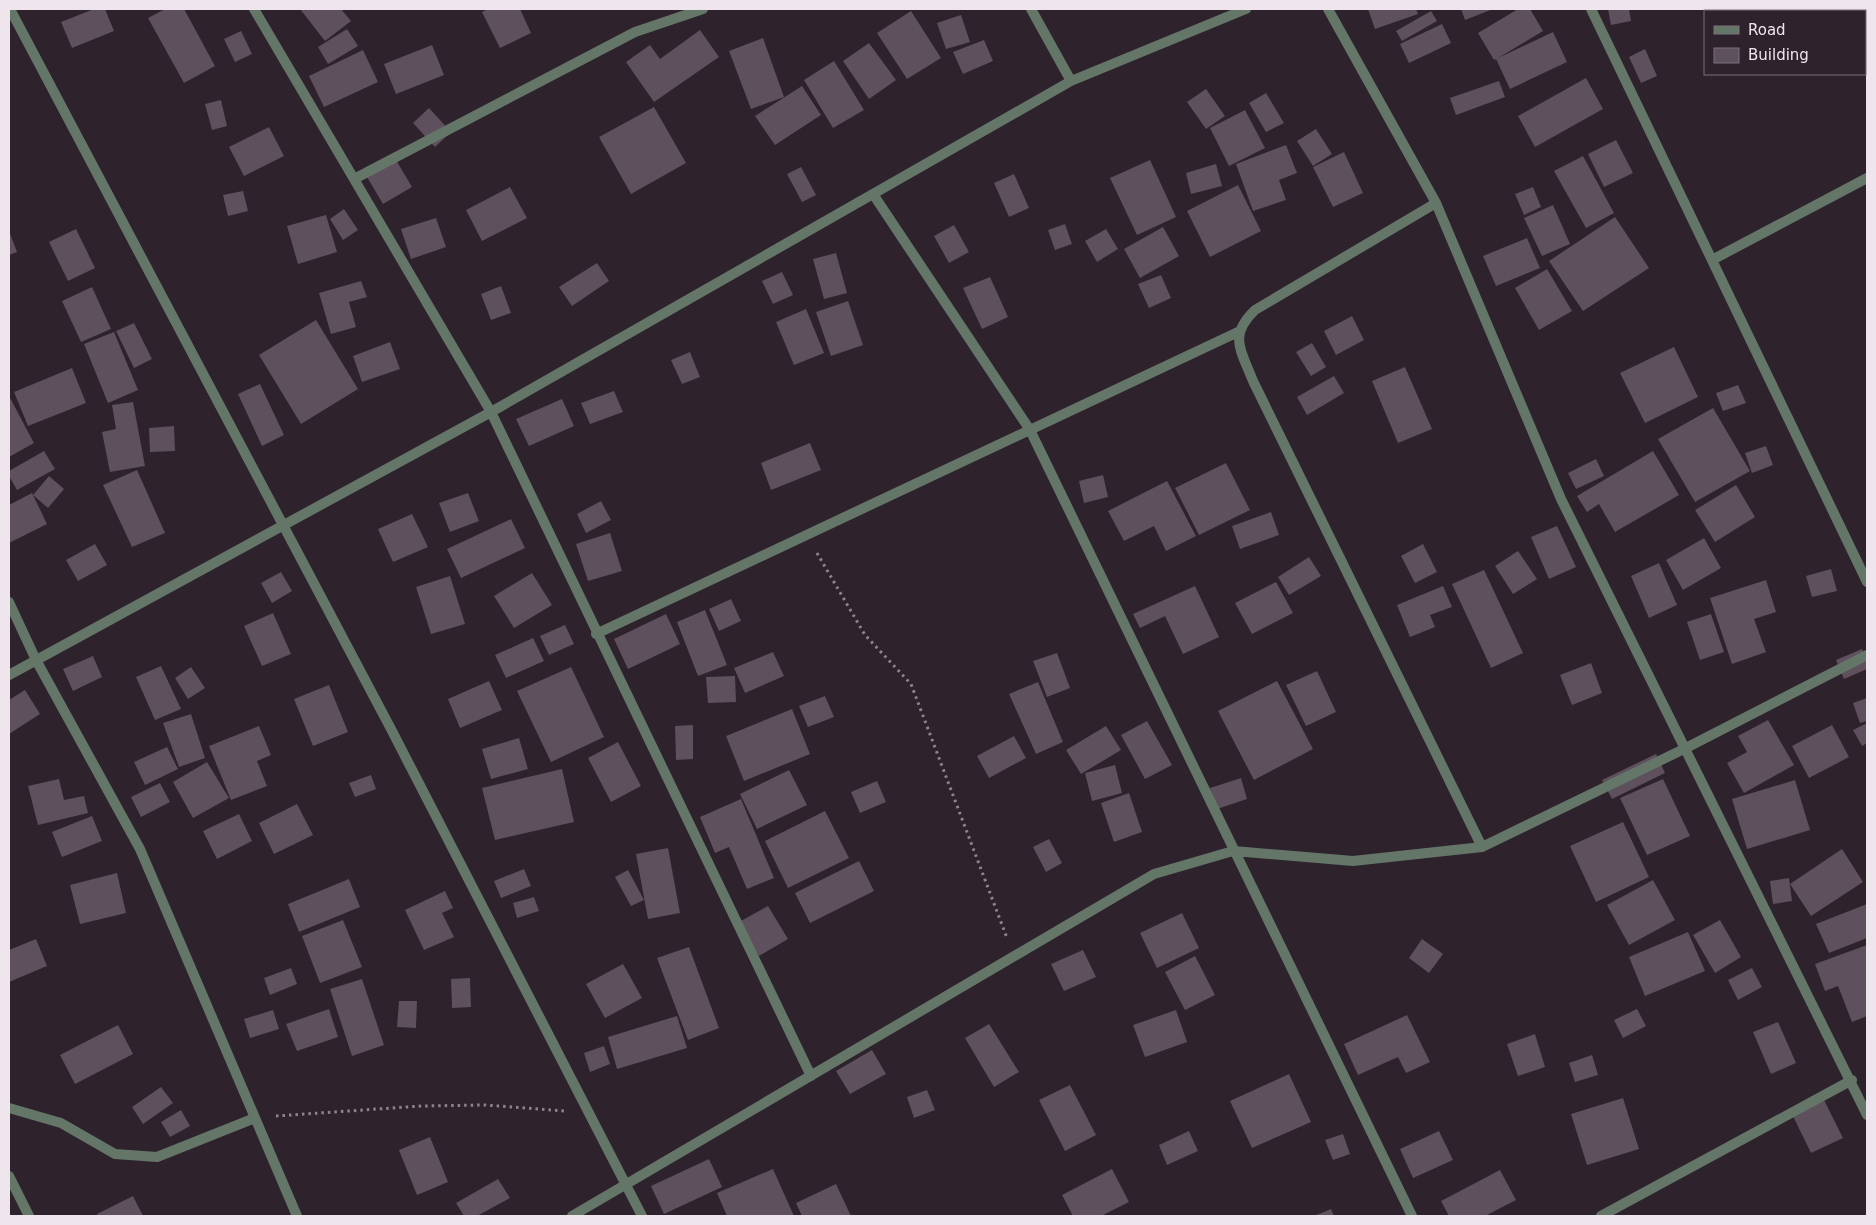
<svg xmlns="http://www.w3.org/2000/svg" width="1876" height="1225" viewBox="0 0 1876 1225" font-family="'DejaVu Sans',sans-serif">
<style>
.building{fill:#5e505c}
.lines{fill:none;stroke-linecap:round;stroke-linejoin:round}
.path{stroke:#8f848d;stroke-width:3;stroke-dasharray:2.5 4;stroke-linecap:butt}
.minor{stroke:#647668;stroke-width:10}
</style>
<rect width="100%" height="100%" fill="#2e222c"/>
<path class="building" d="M 94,9 L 105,9 L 114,31 L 72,48 L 61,22 Z
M 165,9 L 184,9 L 215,66 L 184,83 L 148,18 Z
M 300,9 L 341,9 L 351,21 L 325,41 Z
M 488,9 L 520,9 L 531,33 L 500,48 L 482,12 Z
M 1368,9 L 1416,9 L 1418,14 L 1375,29 Z
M 1461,9 L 1493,9 L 1465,20 Z
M 1518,9 L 1530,9 L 1543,31 L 1498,58 L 1553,32 L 1567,62 L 1510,89 L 1496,59 L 1494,60 L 1478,33 Z
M 1608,9 L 1629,9 L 1631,21 L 1611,25 Z
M 1733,9 L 1792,9 L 1786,11 L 1734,11 Z
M 911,11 L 941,58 L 907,79 L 877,33 Z
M 1431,11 L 1437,21 L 1402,41 L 1396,31 Z
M 961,15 L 970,42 L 946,49 L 937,23 Z
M 1442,24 L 1451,43 L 1409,63 L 1400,44 Z
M 347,29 L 358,46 L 328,64 L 318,47 Z
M 700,30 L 719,57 L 654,102 L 626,62 L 650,45 L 660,59 Z
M 241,31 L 252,54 L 235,62 L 224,39 Z
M 763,38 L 784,97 L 751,109 L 729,51 Z
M 984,40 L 993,61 L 963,74 L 953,52 Z
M 1867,42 L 1867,64 L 1865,59 L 1865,44 Z
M 869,43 L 896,80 L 869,99 L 843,61 Z
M 432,45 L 444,75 L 396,94 L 384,64 Z
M 1645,49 L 1657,76 L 1641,83 L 1629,57 Z
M 363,50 L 378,82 L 324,107 L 309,76 Z
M 834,61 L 864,110 L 833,128 L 804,80 Z
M 1586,78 L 1603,109 L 1535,147 L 1518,116 Z
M 1499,81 L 1505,97 L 1456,115 L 1450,98 Z
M 802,86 L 821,115 L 775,145 L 755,116 Z
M 1206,89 L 1225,116 L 1206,129 L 1187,102 Z
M 1266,93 L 1284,123 L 1266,132 L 1249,103 Z
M 221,100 L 227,126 L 212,130 L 205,104 Z
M 654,107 L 686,163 L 631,194 L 599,137 Z
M 429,108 L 451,132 L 435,147 L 413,123 Z
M 1245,110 L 1265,148 L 1229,166 L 1210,128 Z
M 269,127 L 284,156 L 244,176 L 229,147 Z
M 1316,129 L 1332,154 L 1313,166 L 1297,141 Z
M 1616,140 L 1633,173 L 1604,187 L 1588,154 Z
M 1286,145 L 1297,173 L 1279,180 L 1286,200 L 1253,211 L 1236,164 Z
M 1344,152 L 1363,193 L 1333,207 L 1313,167 Z
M 1583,156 L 1614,213 L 1586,228 L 1554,171 Z
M 396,160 L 412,187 L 383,204 L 367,177 Z
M 1150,160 L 1176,217 L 1137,235 L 1110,178 Z
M 1216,164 L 1222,186 L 1191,194 L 1186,173 Z
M 801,167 L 816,195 L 802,202 L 787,174 Z
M 1014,174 L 1029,208 L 1009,217 L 994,183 Z
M 1238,185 L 1261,231 L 1210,257 L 1187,211 Z
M 510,187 L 527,218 L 482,241 L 466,210 Z
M 1533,187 L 1541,207 L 1524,215 L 1515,194 Z
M 243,191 L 248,211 L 228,216 L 223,195 Z
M 1553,205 L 1570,244 L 1542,256 L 1524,218 Z
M 344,209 L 358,230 L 343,240 L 330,219 Z
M 326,215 L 337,252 L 298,264 L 287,226 Z
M 1615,217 L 1649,268 L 1583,311 L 1549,261 Z
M 436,218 L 446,247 L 411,259 L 401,229 Z
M 1065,224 L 1072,244 L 1055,250 L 1048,230 Z
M 954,225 L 969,252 L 949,263 L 934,236 Z
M 1163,227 L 1179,256 L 1140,278 L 1124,249 Z
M 76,229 L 95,268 L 68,281 L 49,242 Z
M 1106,229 L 1118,249 L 1097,262 L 1085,241 Z
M 9,231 L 17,252 L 9,255 Z
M 1527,238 L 1540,268 L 1496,286 L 1483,256 Z
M 836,253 L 847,293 L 824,299 L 813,259 Z
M 597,263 L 609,281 L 572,306 L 559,287 Z
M 1547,269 L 1572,311 L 1539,330 L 1515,288 Z
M 782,272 L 793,295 L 773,304 L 762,281 Z
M 1161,275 L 1171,298 L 1149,308 L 1138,284 Z
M 990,277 L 1008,317 L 982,329 L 963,288 Z
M 361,281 L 367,297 L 349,302 L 356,327 L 331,334 L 319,293 Z
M 501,286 L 511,313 L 491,320 L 481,294 Z
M 92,287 L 111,329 L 81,342 L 62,301 Z
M 848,301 L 863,345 L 831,356 L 816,312 Z
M 806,309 L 824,353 L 794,365 L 776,322 Z
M 1352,316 L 1364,340 L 1336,355 L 1324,331 Z
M 316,320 L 358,389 L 301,424 L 259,355 Z
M 134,323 L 152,359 L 134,368 L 116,331 Z
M 114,332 L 138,390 L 108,403 L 84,344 Z
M 390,342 L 400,369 L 362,382 L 353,356 Z
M 1312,343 L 1326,367 L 1311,376 L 1296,352 Z
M 1674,347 L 1698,397 L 1645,423 L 1620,373 Z
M 690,352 L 700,377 L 682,384 L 671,360 Z
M 1405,367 L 1432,429 L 1398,443 L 1372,381 Z
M 72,368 L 86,403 L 28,426 L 14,392 Z
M 1334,376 L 1344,393 L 1307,415 L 1297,397 Z
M 260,384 L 284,435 L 262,446 L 238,394 Z
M 1738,385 L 1746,403 L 1723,411 L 1716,393 Z
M 614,391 L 623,412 L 590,424 L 581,403 Z
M 9,396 L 34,443 L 9,457 Z
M 562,399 L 574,426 L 529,446 L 516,419 Z
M 133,402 L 145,466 L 110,472 L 102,432 L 116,429 L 112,405 Z
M 1713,408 L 1750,471 L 1695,502 L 1658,439 Z
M 174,426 L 175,451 L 150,452 L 149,428 Z
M 810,443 L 821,470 L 771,490 L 761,463 Z
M 1766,446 L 1773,465 L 1752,473 L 1745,453 Z
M 44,451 L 55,469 L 17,490 L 9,476 L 9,471 Z
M 1653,451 L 1679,495 L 1615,532 L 1599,504 L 1587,512 L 1577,496 Z
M 1596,459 L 1604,476 L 1576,489 L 1568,473 Z
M 1226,463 L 1250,510 L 1199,535 L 1175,488 Z
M 137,470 L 165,533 L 132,547 L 103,485 Z
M 1103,475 L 1108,497 L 1084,503 L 1079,481 Z
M 49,476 L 64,489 L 48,508 L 33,495 L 47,524 L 9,543 L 9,505 L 32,493 L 33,495 Z
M 1167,481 L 1196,536 L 1166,551 L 1154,526 L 1124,541 L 1108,511 Z
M 1736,485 L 1755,517 L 1715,542 L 1695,510 Z
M 468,493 L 479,521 L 450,532 L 439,503 Z
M 601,501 L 611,520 L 586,533 L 577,514 Z
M 1271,512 L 1279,535 L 1240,549 L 1232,526 Z
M 412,514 L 428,547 L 393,562 L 378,529 Z
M 511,519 L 525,548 L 461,578 L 447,549 Z
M 1557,526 L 1576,567 L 1549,579 L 1531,537 Z
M 610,533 L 622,571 L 588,581 L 576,544 Z
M 1704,538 L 1721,568 L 1683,590 L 1666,560 Z
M 95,544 L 107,565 L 78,581 L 66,560 Z
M 1423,544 L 1437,572 L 1415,583 L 1401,556 Z
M 1518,551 L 1537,579 L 1513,594 L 1495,566 Z
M 1309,557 L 1321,576 L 1289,595 L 1278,577 Z
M 1659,563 L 1677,605 L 1649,618 L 1631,576 Z
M 1831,569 L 1837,591 L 1812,597 L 1806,576 Z
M 1484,570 L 1523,653 L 1491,668 L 1452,584 Z
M 281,572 L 292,591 L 272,603 L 261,583 Z
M 532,573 L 552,605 L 514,628 L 494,596 Z
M 450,576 L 465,624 L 431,634 L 416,587 Z
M 1766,580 L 1776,612 L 1754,619 L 1766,652 L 1732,664 L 1710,598 Z
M 1276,582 L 1293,613 L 1252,634 L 1235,603 Z
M 1195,586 L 1219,637 L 1183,654 L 1165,616 L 1140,628 L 1133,614 Z
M 1443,586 L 1452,607 L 1430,615 L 1435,627 L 1410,637 L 1397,605 Z
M 731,599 L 741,621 L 719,631 L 709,609 Z
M 705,610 L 727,665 L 698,676 L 677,622 Z
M 273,613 L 291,654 L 262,666 L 244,626 Z
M 666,614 L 680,644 L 628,669 L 614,639 Z
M 1711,614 L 1724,652 L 1700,660 L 1687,622 Z
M 565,625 L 574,644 L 549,655 L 540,636 Z
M 533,638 L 544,661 L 506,678 L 495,655 Z
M 1862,649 L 1867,661 L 1867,669 L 1844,679 L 1836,660 Z
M 773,652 L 784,676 L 745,693 L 734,668 Z
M 1057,653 L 1070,688 L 1047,697 L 1033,661 Z
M 93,656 L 102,677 L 73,691 L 63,669 Z
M 1591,663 L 1602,693 L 1572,705 L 1560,675 Z
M 161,666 L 181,709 L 155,720 L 136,677 Z
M 191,667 L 205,688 L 188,699 L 175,678 Z
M 571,667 L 604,737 L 551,762 L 517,691 Z
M 1317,671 L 1336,712 L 1306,726 L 1286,685 Z
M 735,676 L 736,702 L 708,703 L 706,677 Z
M 489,681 L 502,710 L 460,728 L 448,699 Z
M 1277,681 L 1313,749 L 1254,780 L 1218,711 Z
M 1038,682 L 1063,742 L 1036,754 L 1009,694 Z
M 329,685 L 348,732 L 313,746 L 294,699 Z
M 25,690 L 40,714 L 9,734 L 9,700 Z
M 825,696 L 834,717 L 808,727 L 799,706 Z
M 1867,698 L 1867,721 L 1860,723 L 1853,703 Z
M 792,709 L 810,754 L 744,781 L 726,736 Z
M 191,714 L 205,758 L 179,767 L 163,723 Z
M 1768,720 L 1794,765 L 1744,793 L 1727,763 L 1747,752 L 1738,736 Z
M 1147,721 L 1172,765 L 1145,779 L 1121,735 Z
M 1867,723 L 1867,743 L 1862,746 L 1853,730 Z
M 693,725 L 693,759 L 676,760 L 675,726 Z
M 1832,725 L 1849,757 L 1809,778 L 1792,746 Z
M 259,726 L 271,755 L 257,761 L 267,786 L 231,800 L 209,746 Z
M 1106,726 L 1121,750 L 1081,774 L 1066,750 Z
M 1014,736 L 1026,758 L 989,778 L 977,756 Z
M 519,738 L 528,769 L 491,779 L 482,749 Z
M 618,742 L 641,786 L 611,802 L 588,758 Z
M 167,747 L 178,769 L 145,785 L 134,762 Z
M 1656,754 L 1665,773 L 1612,799 L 1602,780 Z
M 207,762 L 229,798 L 193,818 L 173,782 Z
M 1115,765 L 1122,793 L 1092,801 L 1085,773 Z
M 562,769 L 574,822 L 495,840 L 482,788 Z
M 789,770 L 807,805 L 757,829 L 740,794 Z
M 371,775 L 376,789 L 355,797 L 349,783 Z
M 1241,778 L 1247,799 L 1217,809 L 1210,788 Z
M 59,779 L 64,800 L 84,796 L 88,813 L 38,825 L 28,786 Z
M 1663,779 L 1690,836 L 1647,855 L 1620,798 Z
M 1795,780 L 1810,830 L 1747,849 L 1732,799 Z
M 877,781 L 886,802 L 860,813 L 851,792 Z
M 160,783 L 170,802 L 141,817 L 131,797 Z
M 1129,793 L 1142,832 L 1114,842 L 1101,803 Z
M 741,799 L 774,878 L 747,889 L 729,847 L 715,853 L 700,817 Z
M 297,804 L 313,835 L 274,854 L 259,823 Z
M 825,811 L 849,858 L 788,888 L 765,841 Z
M 239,814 L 252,841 L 217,859 L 203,831 Z
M 92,816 L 102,841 L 62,857 L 52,832 Z
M 1623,822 L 1649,877 L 1596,902 L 1570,846 Z
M 1049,839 L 1062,863 L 1046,872 L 1033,847 Z
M 668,848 L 680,913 L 648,919 L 636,854 Z
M 1842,849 L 1863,882 L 1811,916 L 1790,884 Z
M 859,861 L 874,891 L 810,923 L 795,893 Z
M 524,869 L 531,886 L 501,898 L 494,881 Z
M 628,870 L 644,900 L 631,906 L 615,877 Z
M 117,873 L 126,913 L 80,924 L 70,885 Z
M 1789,878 L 1792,901 L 1773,904 L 1770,881 Z
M 349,879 L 360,907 L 299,932 L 288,904 Z
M 1653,880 L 1675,920 L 1629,945 L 1607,905 Z
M 445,891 L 453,908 L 442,913 L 454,937 L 424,950 L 405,910 Z
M 534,897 L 539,911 L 517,918 L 513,903 Z
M 1867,904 L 1867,938 L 1829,953 L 1816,924 Z
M 768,906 L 788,939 L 759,956 L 739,922 Z
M 1182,913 L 1199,948 L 1157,968 L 1140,933 Z
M 343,920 L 362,967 L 320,983 L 302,936 Z
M 1720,920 L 1741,957 L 1715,973 L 1693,935 Z
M 1688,932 L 1705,971 L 1645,996 L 1629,957 Z
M 36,939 L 47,966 L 9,982 L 9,950 Z
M 1422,939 L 1443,954 L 1429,973 L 1409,958 Z
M 1867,945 L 1867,1016 L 1852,1022 L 1838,986 L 1825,991 L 1815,964 Z
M 689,947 L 719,1028 L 688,1040 L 657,958 Z
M 1083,950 L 1096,977 L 1064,991 L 1051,964 Z
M 1195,956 L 1215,995 L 1185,1010 L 1165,972 Z
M 623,964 L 642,998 L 605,1018 L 586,984 Z
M 291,968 L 297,984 L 270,995 L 264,978 Z
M 1752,968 L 1762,987 L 1738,1000 L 1728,980 Z
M 470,978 L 471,1007 L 452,1008 L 451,979 Z
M 362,979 L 384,1045 L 352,1056 L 330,989 Z
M 399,1001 L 417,1001 L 416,1028 L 397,1027 Z
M 329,1009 L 338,1037 L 297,1051 L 286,1024 Z
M 1637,1009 L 1646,1026 L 1623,1038 L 1614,1020 Z
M 273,1010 L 279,1029 L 250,1038 L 244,1019 Z
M 1176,1010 L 1187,1042 L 1145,1057 L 1133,1025 Z
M 1407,1015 L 1430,1062 L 1406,1073 L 1398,1057 L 1358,1075 L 1344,1044 Z
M 677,1016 L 687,1048 L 617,1069 L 608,1037 Z
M 1778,1022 L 1796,1063 L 1771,1074 L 1753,1032 Z
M 989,1024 L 1019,1072 L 994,1087 L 965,1038 Z
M 118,1025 L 133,1054 L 75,1084 L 60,1055 Z
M 1535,1034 L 1545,1067 L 1518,1076 L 1507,1044 Z
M 604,1046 L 610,1064 L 590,1072 L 584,1053 Z
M 872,1050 L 886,1074 L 850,1094 L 836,1071 Z
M 1592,1055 L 1598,1075 L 1575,1082 L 1569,1063 Z
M 1289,1074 L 1311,1122 L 1252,1148 L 1230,1101 Z
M 1070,1085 L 1096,1135 L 1065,1151 L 1039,1100 Z
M 161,1087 L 173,1103 L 143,1124 L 132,1107 Z
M 927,1090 L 935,1110 L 914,1118 L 907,1097 Z
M 1822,1096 L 1843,1138 L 1811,1153 L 1791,1112 Z
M 1623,1098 L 1639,1149 L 1587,1165 L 1571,1114 Z
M 181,1110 L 190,1126 L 170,1137 L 161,1122 Z
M 1189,1131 L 1198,1151 L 1167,1165 L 1159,1145 Z
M 1439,1131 L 1453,1160 L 1413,1178 L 1400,1149 Z
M 1343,1134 L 1350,1154 L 1333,1160 L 1325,1140 Z
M 430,1137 L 448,1182 L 417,1195 L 399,1150 Z
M 709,1159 L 722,1187 L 664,1214 L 651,1186 Z
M 773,1169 L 794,1216 L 727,1216 L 717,1193 Z
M 1112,1169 L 1129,1202 L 1101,1216 L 1073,1216 L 1062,1195 Z
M 1500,1170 L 1516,1200 L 1485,1216 L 1449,1216 L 1441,1201 Z
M 498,1179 L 510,1198 L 477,1216 L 464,1216 L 456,1203 Z
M 836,1184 L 851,1216 L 802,1216 L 796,1203 Z
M 133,1196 L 143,1216 L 98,1216 L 97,1214 Z
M 1331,1209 L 1334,1216 L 1314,1216 Z"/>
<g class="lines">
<path class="path" d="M 817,553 L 865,635 L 911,684 L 1007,938
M 276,1116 L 421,1106 L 485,1105 L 565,1111"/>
<path class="minor" d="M 10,9 L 391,729 L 642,1216
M 254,9 L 491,412 L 811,1076
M 1031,9 L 1071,81
M 1328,9 L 1436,203 L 1561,499 L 1867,1115
M 1591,9 L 1867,582
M 354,179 L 635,32 L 703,9
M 873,194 L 1030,430 L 1412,1216
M 1436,203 L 1255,310 C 1228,336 1241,350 1253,381 L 1482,847
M 1712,260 L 1867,178
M 9,602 L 36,660 L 140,849 L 297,1216
M 596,634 L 1238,332
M 9,675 L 491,412 L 1071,81 L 1246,9
M 9,1108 L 61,1123 L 115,1154 L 157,1157 L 255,1118
M 9,1176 L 29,1216
M 572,1216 L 1154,874 L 1233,851 L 1353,861 L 1482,847 L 1686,748 L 1867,655
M 1601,1216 L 1852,1080"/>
</g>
<rect width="1876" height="1225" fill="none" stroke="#efe6ed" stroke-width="20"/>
<rect x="1704" y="10" width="162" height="65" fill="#2e222c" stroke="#7b7079"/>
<rect x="1714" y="26" width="25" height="8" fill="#647668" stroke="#7b7079"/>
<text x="1748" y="35" font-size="15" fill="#efe6ed">Road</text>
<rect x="1714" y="48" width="25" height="15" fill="#5e505c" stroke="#7b7079"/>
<text x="1748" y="60" font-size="15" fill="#efe6ed">Building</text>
</svg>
